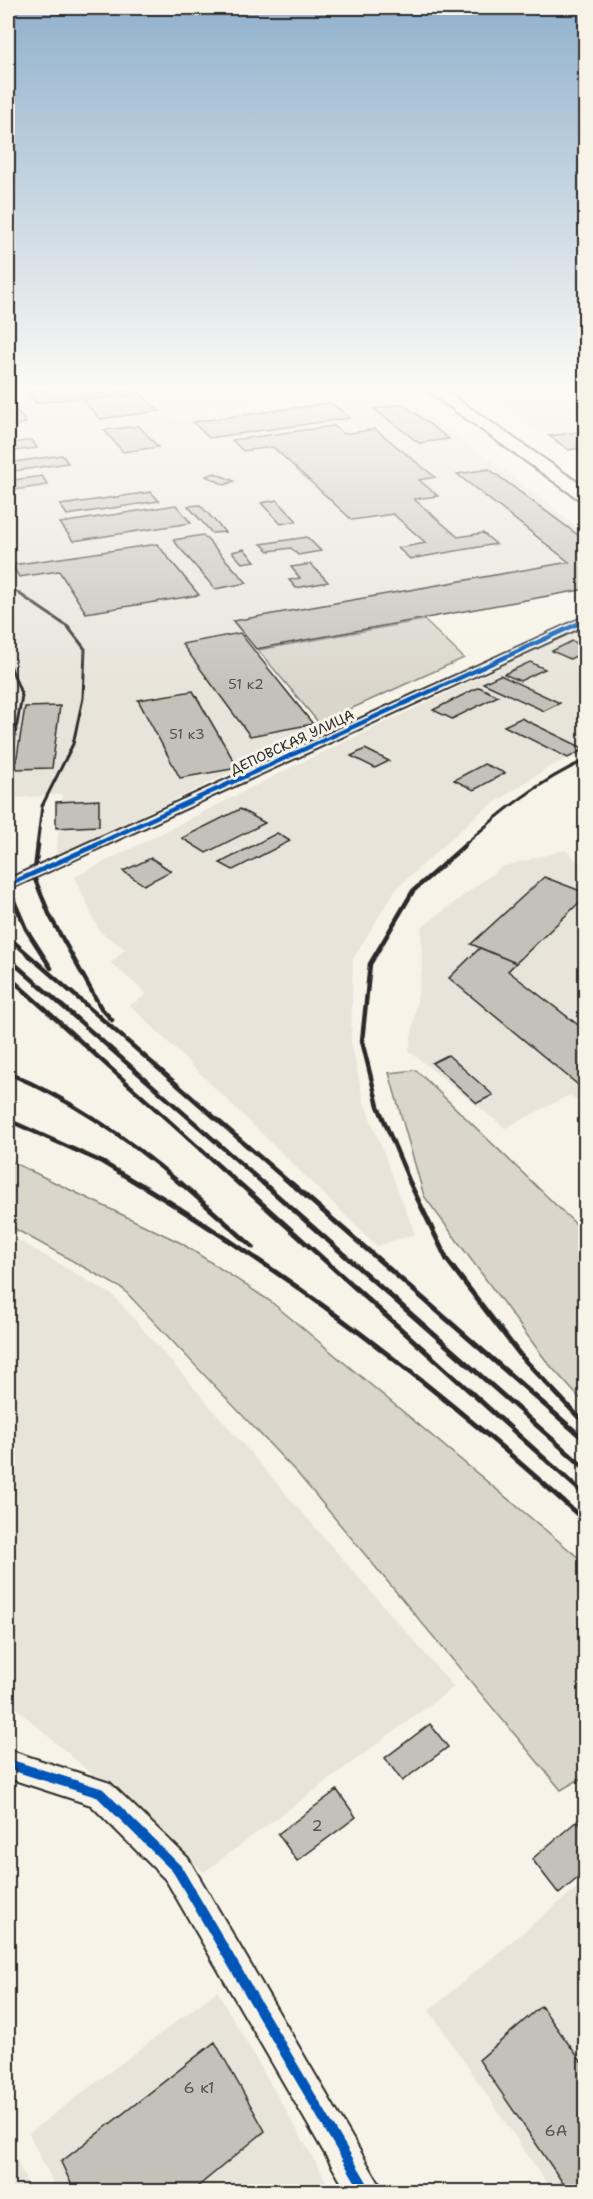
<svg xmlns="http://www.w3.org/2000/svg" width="593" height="2199" viewBox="0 0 593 2199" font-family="'Shantell Sans',sans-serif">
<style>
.built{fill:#e8e4da}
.green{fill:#dad6cc;stroke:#82807c;stroke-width:1.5}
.building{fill:#c4c1b9;stroke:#2b2b2b;stroke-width:1.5}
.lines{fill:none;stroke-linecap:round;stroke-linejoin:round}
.minor-casing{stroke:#2b2b2b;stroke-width:4}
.primary-casing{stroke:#2b2b2b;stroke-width:4}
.minor{fill:#f7f3e8;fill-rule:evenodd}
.primary{fill:#f7f3e8;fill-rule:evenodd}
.rail-far2{stroke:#2b2b2b;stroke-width:3}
.rail-far1{stroke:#2b2b2b;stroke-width:4.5}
.rail{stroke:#2b2b2b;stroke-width:5}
.cycleway-far2-casing{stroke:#f7f3e8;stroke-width:8}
.cycleway-far1-casing{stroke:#f7f3e8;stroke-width:9}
.cycleway-casing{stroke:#f7f3e8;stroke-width:14}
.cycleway-far2{stroke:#0057b8;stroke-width:4.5}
.cycleway-far1{stroke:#0057b8;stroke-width:5}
.cycleway{stroke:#0057b8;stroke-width:10}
.labels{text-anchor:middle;stroke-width:6;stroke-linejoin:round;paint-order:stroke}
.number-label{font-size:14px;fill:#51504e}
.far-street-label{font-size:14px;fill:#2b2b2b;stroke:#f7f3e8}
.near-number-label{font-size:16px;fill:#51504e}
</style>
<rect width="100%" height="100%" fill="#f7f3e8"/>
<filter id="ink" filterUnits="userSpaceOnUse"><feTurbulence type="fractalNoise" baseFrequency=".0167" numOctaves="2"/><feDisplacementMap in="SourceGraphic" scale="12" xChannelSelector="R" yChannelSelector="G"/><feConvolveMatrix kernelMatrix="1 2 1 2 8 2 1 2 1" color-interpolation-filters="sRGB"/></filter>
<g filter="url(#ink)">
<path class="built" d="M 69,385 L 377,385 L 379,387 L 173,415 L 177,419 L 389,390 L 506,471 L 585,534 L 585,566 L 239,631 L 312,734 L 56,856 L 62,794 L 8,799 L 8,393 Z
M 473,385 L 585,385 L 585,430 L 544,435 Z
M 585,627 L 585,751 L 549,767 L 479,813 L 395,890 L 353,959 L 351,1042 L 364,1102 L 415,1234 L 377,1246 L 130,1005 L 147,994 L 111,963 L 125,949 L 99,931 L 75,877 L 294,766 Z
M 565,850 L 585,868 L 585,1107 L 570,1095 L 505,1128 L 409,1051 L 422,969 L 421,928 L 501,867 Z
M 8,1234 L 114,1296 L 454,1687 L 204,1872 L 8,1701 Z
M 585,1881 L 585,2191 L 552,2191 L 429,2010 Z
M 217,1991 L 332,2191 L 57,2191 L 29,2133 Z
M 8,2142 L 31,2191 L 8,2191 Z"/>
<path class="green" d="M 424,620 L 464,658 L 319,723 L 258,650 Z
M 416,1070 L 585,1233 L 585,1404 L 547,1362 L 424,1196 L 389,1073 Z
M 8,1160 L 181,1243 L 270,1301 L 585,1563 L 585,1776 L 561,1790 L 298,1474 L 123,1289 L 8,1225 Z"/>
<path class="building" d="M 87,385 L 153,385 L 156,387 L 36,403 L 28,392 Z
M 305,385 L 323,385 L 328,389 L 312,391 Z
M 140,393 L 159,411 L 100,419 L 83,400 Z
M 8,400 L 26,423 L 8,426 Z
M 331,403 L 350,418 L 209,438 L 193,422 Z
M 403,404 L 449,439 L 419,443 L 374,409 Z
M 139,426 L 158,447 L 123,452 L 104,430 Z
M 334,426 L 344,434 L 375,429 L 435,477 L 419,480 L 438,496 L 414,499 L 458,537 L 483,533 L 496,544 L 410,559 L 398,548 L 426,543 L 393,514 L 352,520 L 273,447 L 243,451 L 232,440 Z
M 586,431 L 586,447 L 569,450 L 549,436 Z
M 32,440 L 37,448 L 8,452 L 8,444 Z
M 62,455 L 68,463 L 8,472 L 8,463 Z
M 489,469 L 586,541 L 586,589 L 256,649 L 233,621 L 569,562 L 457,474 Z
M 215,473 L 234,481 L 225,485 L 206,476 Z
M 42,476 L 48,485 L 8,491 L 8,481 Z
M 151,492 L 159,501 L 67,515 L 60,505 Z
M 277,500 L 297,521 L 281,524 L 261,503 Z
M 176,505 L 191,523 L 73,541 L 60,523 Z
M 200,505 L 225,532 L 212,533 L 188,506 Z
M 203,535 L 247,583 L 215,589 L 173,540 Z
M 307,537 L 321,551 L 298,555 L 291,548 L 269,551 L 261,544 Z
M 157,544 L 199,595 L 86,613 L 59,571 L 19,577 L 12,565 Z
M 244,549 L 255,561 L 242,563 L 232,552 Z
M 311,564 L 328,582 L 296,588 L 289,580 L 300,578 L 291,567 Z
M 240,633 L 313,724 L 250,736 L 182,644 Z
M 572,641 L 586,647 L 586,651 L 570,659 L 552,651 Z
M 530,662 L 545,669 L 520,681 L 504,674 Z
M 500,675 L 560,703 L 544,711 L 483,683 Z
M 479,687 L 498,696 L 452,719 L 433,710 Z
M 193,691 L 238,768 L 180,778 L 138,700 Z
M 60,706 L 52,768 L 15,769 L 25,707 Z
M 521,718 L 585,749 L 568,758 L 504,726 Z
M 365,749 L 389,761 L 375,768 L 351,756 Z
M 484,764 L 505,773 L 474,790 L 454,780 Z
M 99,800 L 99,826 L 56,828 L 56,802 Z
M 240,809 L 265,823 L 206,853 L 182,838 Z
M 277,833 L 290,841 L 233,870 L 220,863 Z
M 151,858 L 171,871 L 144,885 L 123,871 Z
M 544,877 L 586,893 L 586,896 L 516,963 L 471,944 Z
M 480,948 L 516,963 L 508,971 L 586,1031 L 586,1088 L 583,1089 L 449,978 Z
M 448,1055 L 493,1095 L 477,1103 L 432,1063 Z
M 430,1724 L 448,1747 L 402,1781 L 385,1758 Z
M 337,1790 L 356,1817 L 297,1861 L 278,1834 Z
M 578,1820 L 586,1830 L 586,1871 L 559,1894 L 532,1859 Z
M 541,2006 L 586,2068 L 586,2192 L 569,2192 L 479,2060 Z
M 215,2042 L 265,2131 L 191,2192 L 75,2192 L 61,2162 Z"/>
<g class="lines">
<defs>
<path id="minor" d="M 586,616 L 586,625 L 8,890 L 8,879 Z
M 8,1750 L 110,1783 L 188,1858 L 384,2192 L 347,2192 L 166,1880 L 91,1805 L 8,1778 Z"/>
<path id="primary" d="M 419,385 L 437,385 L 586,488 L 586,501 L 580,500 Z"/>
</defs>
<use href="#minor" class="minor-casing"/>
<use href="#primary" class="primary-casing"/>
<use href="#minor" class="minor"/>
<use href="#primary" class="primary"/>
<path class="rail-far2" d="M 8,586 L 68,627 L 85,649 L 83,698 L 73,744 L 42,806 L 37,846
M 8,660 L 22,696 L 8,774
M 463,846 C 500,813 540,780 586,760"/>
<path class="rail-far1" d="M 38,845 L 34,877 L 50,916 L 101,1008 L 112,1020
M 8,887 L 26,929 L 51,968
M 8,937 L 292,1185
M 8,958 L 265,1185
M 8,976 L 240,1185
M 8,1073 C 73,1100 129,1139 182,1185
M 8,1120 L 102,1162 L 140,1185
M 411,1185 L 378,1106 L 362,1041 L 370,964 L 413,891 L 465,845"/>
<path class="rail" d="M 138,1183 C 298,1279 449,1396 586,1522
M 181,1183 L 253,1247
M 239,1183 L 586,1496
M 263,1183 L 586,1469
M 291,1183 L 586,1441
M 410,1183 L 447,1260 L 521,1356 L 586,1425"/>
<defs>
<path id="cycleway-far2" d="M 93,846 L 586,620"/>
<path id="cycleway-far1" d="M 8,885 L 96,845"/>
<path id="cycleway" d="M 8,1764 L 100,1793 L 177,1869 L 367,2192"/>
</defs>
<use href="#cycleway-far2" class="cycleway-far2-casing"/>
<use href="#cycleway-far1" class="cycleway-far1-casing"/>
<use href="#cycleway" class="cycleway-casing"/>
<use href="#cycleway-far2" class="cycleway-far2"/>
<use href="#cycleway-far1" class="cycleway-far1"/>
<use href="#cycleway" class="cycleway"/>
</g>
</g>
<linearGradient id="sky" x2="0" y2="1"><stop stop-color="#91b1cd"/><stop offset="0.56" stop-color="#fbfaf5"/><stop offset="1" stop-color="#fbfaf5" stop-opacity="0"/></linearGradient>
<rect width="593" height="693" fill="url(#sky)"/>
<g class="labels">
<g class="number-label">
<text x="246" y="689">51 к2</text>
<text x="187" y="739">51 к3</text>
</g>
<g class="far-street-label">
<text transform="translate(292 742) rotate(-25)" y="5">ДЕПОВСКАЯ УЛИЦА</text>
</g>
<g class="near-number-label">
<text x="317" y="1831">2</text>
<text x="199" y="2093">6 к1</text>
<text x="556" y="2136">6А</text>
</g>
</g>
<rect width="593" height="2199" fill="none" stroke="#f7f3e8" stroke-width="30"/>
<rect x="15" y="15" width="563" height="2169" fill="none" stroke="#2b2b2b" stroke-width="2" filter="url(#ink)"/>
</svg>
